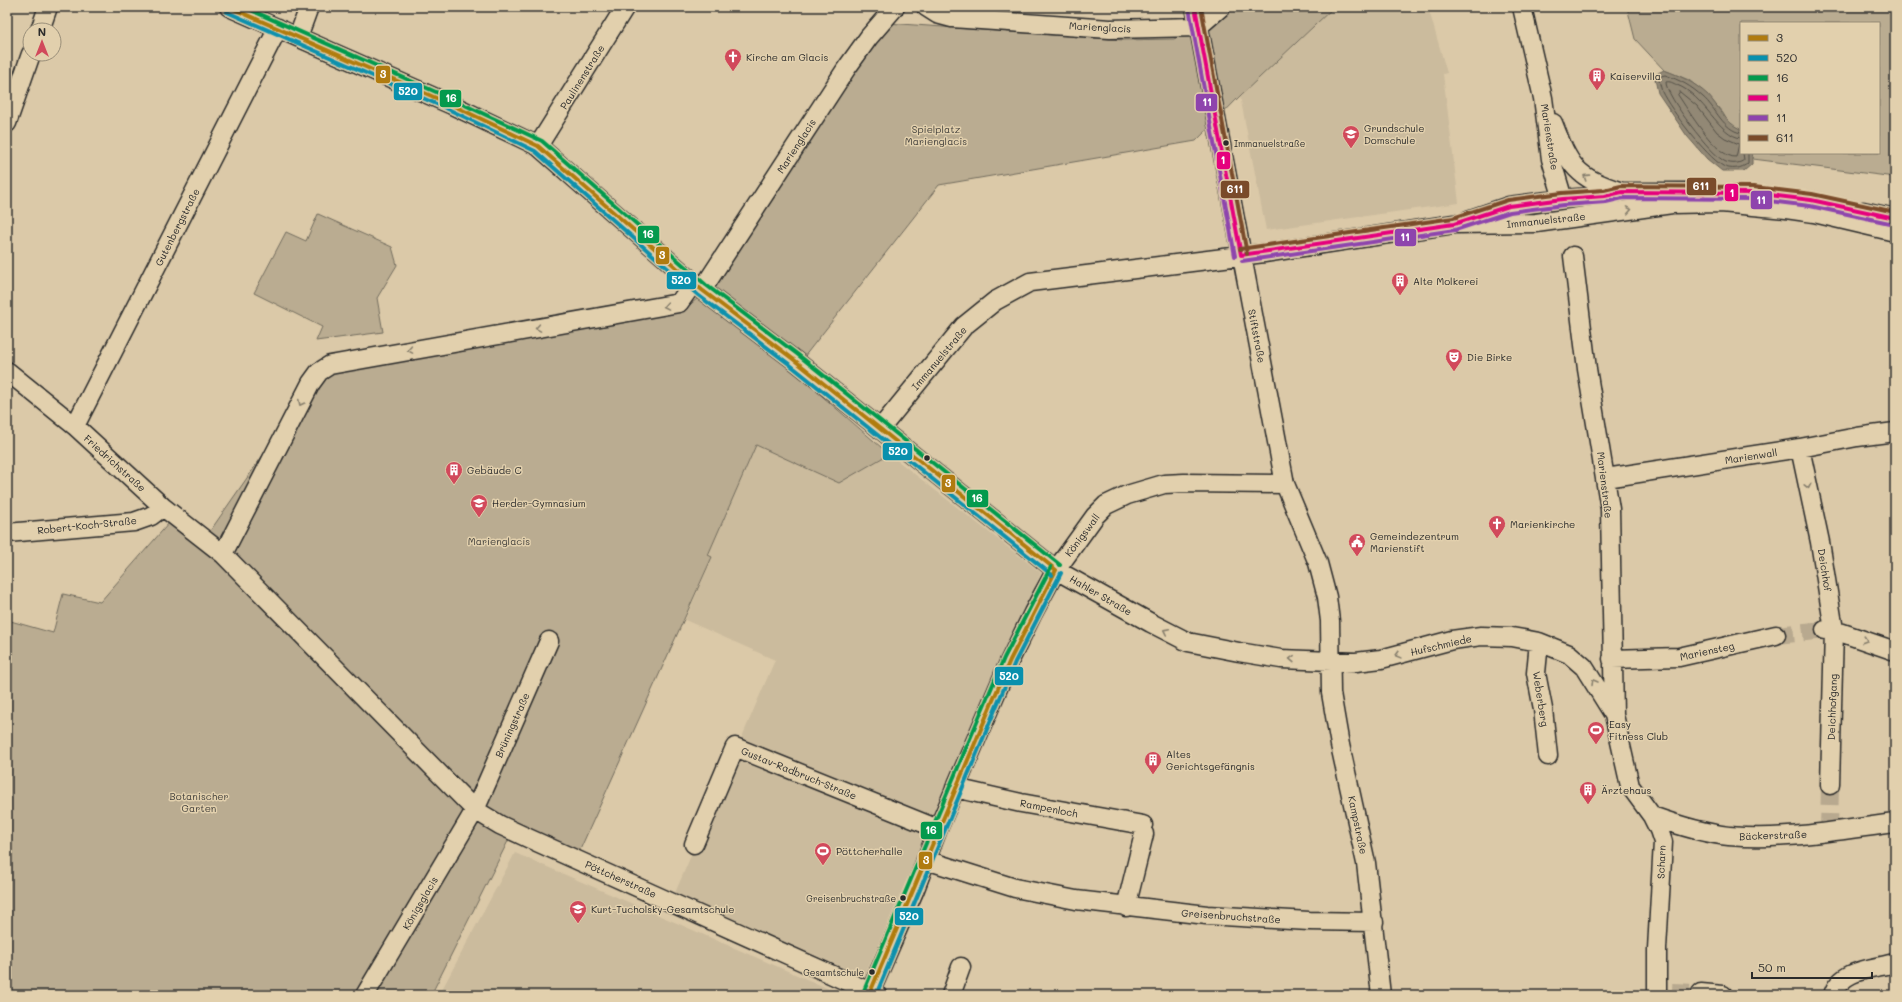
<svg xmlns="http://www.w3.org/2000/svg" width="1902" height="1002" viewBox="0 0 1902 1002" font-family="Mali,sans-serif">
<style>
.built{fill:#cbbb9d}
.green{fill:#baac91;stroke:#726c5e}
.water{fill:#928874;stroke:#696357}
.lines{fill:none;stroke-linecap:round;stroke-linejoin:round}
.shore{stroke:#545048;stroke-width:1}
.minor-tunnel{stroke:#b8a98f;stroke-width:18;stroke-dasharray:18 9;stroke-linecap:butt}
.minor-casing{stroke:#2b2b2b;stroke-width:21}
.minor{stroke:#e2d0ad;stroke-width:18}
.bus-1-casing{stroke:#e2d0ad;stroke-width:7}
.bus-2-casing{stroke:#e2d0ad;stroke-width:7}
.bus-3-casing{stroke:#e2d0ad;stroke-width:7}
.bus-4-casing{stroke:#e2d0ad;stroke-width:7}
.bus-5-casing{stroke:#e2d0ad;stroke-width:7}
.bus-6-casing{stroke:#e2d0ad;stroke-width:7}
.bus-1{stroke:#b07b0f;stroke-width:4}
.bus-2{stroke:#0990ad;stroke-width:4}
.bus-3{stroke:#049a4d;stroke-width:4}
.bus-4{stroke:#e5007d;stroke-width:4}
.bus-5{stroke:#8e44ad;stroke-width:4}
.bus-6{stroke:#7a4b2a;stroke-width:4}
.oneway{stroke:#867e6c}
.bus-dot{fill:#2b2b2b;stroke:#e2d0ad;stroke-width:1.5}
.labels{text-anchor:middle;stroke-width:3;stroke-linejoin:round;paint-order:stroke}
.bus-label{font-size:9px;fill:#2b2b2b;stroke:#e2d0ad;text-anchor:end}
.street-label{font-size:10px;fill:#2b2b2b;stroke:#e2d0ad}
.poi-label{font-size:10px;fill:#2b2b2b;stroke:#e2d0ad;text-anchor:start}
.park-label{font-size:10px;fill:#403e3a;stroke:#e2d0ad}
.line-badge{stroke:#e2d0ad;stroke-width:1.5}
.badge-label{font-size:11px;text-anchor:middle;font-weight:bold;fill:#fff}
</style>
<rect width="100%" height="100%" fill="#dbc9a8"/>
<filter id="ink" filterUnits="userSpaceOnUse"><feTurbulence type="fractalNoise" baseFrequency=".025" numOctaves="2"/><feDisplacementMap in="SourceGraphic" scale="8" xChannelSelector="R" yChannelSelector="G"/><feConvolveMatrix kernelMatrix="1 2 1 2 8 2 1 2 1" color-interpolation-filters="sRGB"/></filter>
<g filter="url(#ink)">
<path class="built" d="M 1334,7 L 1428,7 L 1447,73 L 1443,74 L 1459,203 L 1266,230 L 1240,96 Z
M 756,444 L 839,482 L 889,454 L 1041,573 L 864,977 L 675,893 L 775,660 L 685,620 L 712,558 L 708,555 Z
M 515,853 L 843,995 L 439,995 Z"/>
<path class="green" d="M 1228,7 L 1334,7 L 1240,96 L 1196,141 L 939,185 L 793,371 L 889,454 L 839,483 L 756,445 L 708,555 L 712,557 L 579,852 L 517,823 L 431,995 L 7,995 L 7,620 L 53,633 L 63,594 L 100,602 L 169,523 L 199,547 L 329,360 L 683,310 L 697,299 L 887,23 L 1123,40 L 1174,39 L 1198,27 Z
M 1627,7 L 1895,7 L 1895,177 L 1753,159 L 1752,153 L 1879,153 L 1879,23 L 1741,23 L 1741,131 L 1727,121 L 1723,113 L 1707,95 L 1689,80 L 1664,70 L 1635,39 Z
M 318,214 L 392,247 L 397,265 L 377,298 L 383,332 L 316,341 L 322,327 L 254,293 L 286,232 L 306,241 Z"/>
<path class="water" d="M 1664,70 C 1681,76 1695,83 1708,95 C 1719,107 1725,122 1740,129 L 1741,153 L 1752,153 L 1752,164 L 1744,171 L 1722,171 L 1707,159 L 1687,136 L 1658,93 L 1655,79 L 1658,73 Z"/>
<g class="lines">
<path class="shore" d="M 1680,92 L 1697,106 L 1717,132 L 1725,138 L 1739,144 L 1736,157 C 1716,158 1689,111 1678,95 Z
M 1741,133 C 1723,130 1716,108 1703,97 C 1691,86 1680,80 1665,75 L 1661,76 L 1659,80 C 1660,84 1661,88 1662,92 C 1670,109 1706,156 1723,166 C 1730,170 1742,169 1748,163 L 1748,153
M 1741,138 C 1719,136 1704,95 1677,85 C 1673,83 1670,81 1666,82 C 1665,95 1712,157 1726,162 C 1732,164 1739,164 1744,160 L 1743,153"/>
<path class="minor-tunnel" d="M 1776,635 L 1825,630
M 1829,832 L 1830,785
M 1672,992 L 1701,993"/>
<defs>
<path id="minor" d="M 229,7 L 452,105 L 538,146 L 702,290 L 793,359 L 1056,570 L 1151,623 L 1188,642 L 1239,652 L 1281,659 L 1356,662 L 1381,659 L 1452,640 L 1481,636 L 1512,637 L 1539,642 L 1569,654 L 1584,667 L 1614,715
M 926,7 L 937,14 L 952,18 L 1110,29 L 1198,27 L 1221,7
M 1195,7 L 1285,484 L 1318,563 L 1327,597 L 1330,621 L 1331,693 L 1340,745 L 1366,863 L 1381,995
M 1522,7 L 1543,98 L 1551,159 L 1563,199
M 40,30 L 48,7
M 298,37 L 309,7
M 7,123 L 31,54
M 1553,123 C 1570,167 1575,177 1622,192
M 538,146 L 625,7
M 1863,211 L 1895,218
M 1468,220 L 1509,206 L 1563,199 L 1605,196 L 1622,192 L 1689,192
M 1573,256 L 1587,369 L 1610,509 L 1614,715 L 1630,786 L 1652,816 L 1659,830 L 1663,842 L 1657,949 L 1657,995
M 702,290 L 846,69 L 869,37 L 895,7
M 7,371 L 75,426 L 163,507 L 223,554 L 475,810 L 500,825 L 528,838 L 877,995
M 75,426 L 278,28
M 880,429 L 964,326 L 995,301 L 1030,282 L 1264,253 L 1454,224 L 1536,223 L 1672,204 L 1721,203 L 1786,209 L 1814,213 L 1895,232
M 1800,448 L 1820,542 L 1834,630 L 1830,785
M 1606,478 L 1800,448 L 1857,437 L 1895,432
M 7,533 L 134,522 L 151,516 L 163,507
M 223,554 L 311,383 L 319,372 L 330,365 L 679,303 L 694,282
M 1825,630 L 1834,630 L 1895,651
M 1539,642 L 1536,673 L 1543,709 L 1548,756
M 1612,659 L 1679,657 L 1776,635
M 955,788 L 1021,803 L 1143,825
M 1652,816 C 1677,825 1702,833 1729,836 C 1784,841 1840,830 1895,823
M 694,844 L 735,747 L 938,829
M 926,860 L 1015,888 L 1076,900 L 1207,915 L 1309,921 L 1374,922
M 1126,907 L 1144,834
M 1701,993 L 1723,995
M 365,995 L 475,810 L 549,641
M 869,995 L 915,889 L 938,829 L 1010,660 L 1033,613 L 1056,570 L 1095,516 L 1106,505 L 1127,495 L 1164,484 L 1184,483 L 1285,484
M 951,995 L 961,967
M 1833,995 C 1840,969 1873,969 1895,963"/>
</defs>
<use href="#minor" class="minor-casing"/>
<use href="#minor" class="minor"/>
<defs>
<path id="bus-1" d="M 229,7 L 452,105 L 538,146 L 702,290 L 793,359 L 1056,570
M 869,995 L 1010,660 L 1056,570"/>
<path id="bus-2" d="M 227,12 L 450,110 L 535,151 L 698,295 L 789,364 L 1052,575
M 876,995 L 1015,662 L 1061,573"/>
<path id="bus-3" d="M 244,7 L 454,100 L 542,141 L 706,285 L 797,354 L 1060,565
M 863,993 L 1004,658 L 1051,567"/>
<path id="bus-4" d="M 1195,7 L 1241,255
M 1241,255 L 1454,224 L 1509,206 L 1563,199 L 1605,196 L 1622,192 L 1753,193 L 1811,200 L 1895,218"/>
<path id="bus-5" d="M 1189,8 L 1235,256
M 1242,261 L 1455,230 L 1510,212 L 1564,205 L 1606,202 L 1623,198 L 1753,199 L 1810,206 L 1894,224"/>
<path id="bus-6" d="M 1201,7 L 1247,254
M 1240,249 L 1453,218 L 1508,200 L 1562,193 L 1604,190 L 1621,186 L 1754,187 L 1812,194 L 1895,212"/>
</defs>
<use href="#bus-1" class="bus-1-casing"/>
<use href="#bus-2" class="bus-2-casing"/>
<use href="#bus-3" class="bus-3-casing"/>
<use href="#bus-4" class="bus-4-casing"/>
<use href="#bus-5" class="bus-5-casing"/>
<use href="#bus-6" class="bus-6-casing"/>
<use href="#bus-1" class="bus-1"/>
<use href="#bus-2" class="bus-2"/>
<use href="#bus-3" class="bus-3"/>
<use href="#bus-4" class="bus-4"/>
<use href="#bus-5" class="bus-5"/>
<use href="#bus-6" class="bus-6"/>
</g>
<defs><path id="oneway-chevron" d="M-2-3.5L2.5 0L-2 3.5" fill="none" stroke-width="1.6" stroke-linecap="round" stroke-linejoin="round"/></defs>
<g class="oneway">
<use href="#oneway-chevron" transform="translate(1586 177) rotate(-147)"/>
<use href="#oneway-chevron" transform="translate(1629 210) rotate(-10)"/>
<use href="#oneway-chevron" transform="translate(666 306) rotate(170)"/>
<use href="#oneway-chevron" transform="translate(538 328) rotate(170)"/>
<use href="#oneway-chevron" transform="translate(410 350) rotate(170)"/>
<use href="#oneway-chevron" transform="translate(301 403) rotate(117)"/>
<use href="#oneway-chevron" transform="translate(1808 486) rotate(78)"/>
<use href="#oneway-chevron" transform="translate(1166 631) rotate(-154)"/>
<use href="#oneway-chevron" transform="translate(1865 640) rotate(18)"/>
<use href="#oneway-chevron" transform="translate(1398 655) rotate(165)"/>
<use href="#oneway-chevron" transform="translate(1292 659) rotate(-178)"/>
<use href="#oneway-chevron" transform="translate(1594 682) rotate(-121)"/>
</g>
</g>
<defs>
<symbol id="church-pin" viewBox="-11 -11 22 30"><path d="M0 17L-7.5 6A9.5 9.5 0 1 1 7.5 6Z" fill="#d1495b" stroke="#e2d0ad"/><path d="M-1.2-6h2.4v3.5h3.3v2.4h-3.3V6h-2.4V-.1h-3.3v-2.4h3.3Z" fill="#fff"/></symbol>
<symbol id="building-pin" viewBox="-11 -11 22 30"><path d="M0 17L-7.5 6A9.5 9.5 0 1 1 7.5 6Z" fill="#d1495b" stroke="#e2d0ad"/><path d="M-4-6H4V6H1V3H-1V6H-4ZM-2.5-4.3h1.7v1.8h-1.7ZM.8-4.3h1.7v1.8H.8ZM-2.5-1h1.7V.8h-1.7ZM.8-1h1.7V.8H.8Z" fill="#fff"/></symbol>
<symbol id="school-pin" viewBox="-11 -11 22 30"><path d="M0 17L-7.5 6A9.5 9.5 0 1 1 7.5 6Z" fill="#d1495b" stroke="#e2d0ad"/><path d="M0-5L7-2L0 1L-7-2ZM-4 1L0 2.5L4 1V4Q0 6-4 4Z" fill="#fff"/></symbol>
<symbol id="theatre-pin" viewBox="-11 -11 22 30"><path d="M0 17L-7.5 6A9.5 9.5 0 1 1 7.5 6Z" fill="#d1495b" stroke="#e2d0ad"/><path d="M-5-5.5Q0-4 5-5.5V0Q5 5 0 6Q-5 5-5 0ZM-3.3-2.5H-1v1.5H-3.3ZM1-2.5H3.3v1.5H1ZM-2.8 1Q0 5.5 2.8 1Z" fill="#fff"/></symbol>
<symbol id="civic-pin" viewBox="-11 -11 22 30"><path d="M0 17L-7.5 6A9.5 9.5 0 1 1 7.5 6Z" fill="#d1495b" stroke="#e2d0ad"/><path d="M-.6-6.5H3V-4.5H.6V-3L4-1V1h2V6H-6V1h2V-1L-.6-3ZM-1.2 2.5V6h2.4V2.5Z" fill="#fff"/></symbol>
<symbol id="stadium-pin" viewBox="-11 -11 22 30"><path d="M0 17L-7.5 6A9.5 9.5 0 1 1 7.5 6Z" fill="#d1495b" stroke="#e2d0ad"/><path d="M0-5a6.5 5 0 1 0 0 10a6.5 5 0 1 0 0-10ZM-3.5-1.8h7v3.6h-7Z" fill="#fff"/></symbol>
</defs>
<g fill-rule="evenodd">
<use href="#church-pin" x="723" y="47" width="20" height="27"/>
<use href="#building-pin" x="1587" y="66" width="20" height="27"/>
<use href="#school-pin" x="1341" y="124" width="20" height="27"/>
<use href="#building-pin" x="1390" y="271" width="20" height="27"/>
<use href="#theatre-pin" x="1444" y="347" width="20" height="27"/>
<use href="#building-pin" x="444" y="460" width="20" height="27"/>
<use href="#school-pin" x="469" y="493" width="20" height="27"/>
<use href="#church-pin" x="1487" y="514" width="20" height="27"/>
<use href="#civic-pin" x="1347" y="532" width="20" height="27"/>
<use href="#stadium-pin" x="1586" y="720" width="20" height="27"/>
<use href="#building-pin" x="1143" y="750" width="20" height="27"/>
<use href="#building-pin" x="1578" y="780" width="20" height="27"/>
<use href="#stadium-pin" x="813" y="841" width="20" height="27"/>
<use href="#school-pin" x="568" y="899" width="20" height="27"/>
</g>
<g class="bus-dot">
<circle cx="1226" cy="143" r="3.5"/>
<circle cx="927" cy="458" r="3.5"/>
<circle cx="903" cy="898" r="3.5"/>
<circle cx="872" cy="972" r="3.5"/>
</g>
<g class="labels">
<g class="bus-label">
<text x="1234" y="147" text-anchor="start">Immanuelstraße</text>
<text x="896" y="902">Greisenbruchstraße</text>
<text x="864" y="976">Gesamtschule</text>
</g>
<g class="street-label">
<text transform="translate(1100 27) rotate(3)" y="4">Marienglacis</text>
<text transform="translate(582 77) rotate(-58)" y="4">Paulinenstraße</text>
<text transform="translate(1550 137) rotate(81)" y="4">Marienstraße</text>
<text transform="translate(796 146) rotate(-57)" y="4">Marienglacis</text>
<text transform="translate(1546 220) rotate(-6)" y="4">Immanuelstraße</text>
<text transform="translate(177 227) rotate(-63)" y="4">Gutenbergstraße</text>
<text transform="translate(1257 336) rotate(79)" y="4">Stiftstraße</text>
<text transform="translate(939 358) rotate(-50)" y="4">Immanuelstraße</text>
<text transform="translate(1751 456) rotate(-9)" y="4">Marienwall</text>
<text transform="translate(115 463) rotate(42)" y="4">Friedrichstraße</text>
<text transform="translate(1605 485) rotate(83)" y="4">Marienstraße</text>
<text transform="translate(87 525) rotate(-6)" y="4">Robert-Koch-Straße</text>
<text transform="translate(1082 535) rotate(-53)" y="4">Königswall</text>
<text transform="translate(1825 570) rotate(81)" y="4">Deichhof</text>
<text transform="translate(1101 595) rotate(30)" y="4">Hahler Straße</text>
<text transform="translate(1441 645) rotate(-13)" y="4">Hufschmiede</text>
<text transform="translate(1707 651) rotate(-12)" y="4">Mariensteg</text>
<text transform="translate(1541 699) rotate(81)" y="4">Weberberg</text>
<text transform="translate(1832 707) rotate(-88)" y="4">Deichhofgang</text>
<text transform="translate(512 725) rotate(-66)" y="4">Brüningstraße</text>
<text transform="translate(799 773) rotate(22)" y="4">Gustav-Radbruch-Straße</text>
<text transform="translate(1049 808) rotate(11)" y="4">Rampenloch</text>
<text transform="translate(1358 825) rotate(78)" y="4">Kampstraße</text>
<text transform="translate(1773 835) rotate(-2)" y="4">Bäckerstraße</text>
<text transform="translate(1661 862) rotate(-88)" y="4">Scharn</text>
<text transform="translate(621 879) rotate(24)" y="4">Pöttcherstraße</text>
<text transform="translate(420 903) rotate(-60)" y="4">Königsglacis</text>
<text transform="translate(1231 916) rotate(4)" y="4">Greisenbruchstraße</text>
</g>
<g class="poi-label">
<text x="746" y="61">Kirche am Glacis</text>
<text x="1610" y="80">Kaiservilla</text>
<text x="1364" y="132">Grundschule<tspan x="1364" dy="12">Domschule</tspan></text>
<text x="1413" y="285">Alte Molkerei</text>
<text x="1467" y="361">Die Birke</text>
<text x="467" y="474">Gebäude C</text>
<text x="492" y="507">Herder-Gymnasium</text>
<text x="1510" y="528">Marienkirche</text>
<text x="1370" y="540">Gemeindezentrum<tspan x="1370" dy="12">Marienstift</tspan></text>
<text x="1609" y="728">Easy<tspan x="1609" dy="12">Fitness Club</tspan></text>
<text x="1166" y="758">Altes<tspan x="1166" dy="12">Gerichtsgefängnis</tspan></text>
<text x="1601" y="794">Ärztehaus</text>
<text x="836" y="855">Pöttcherhalle</text>
<text x="591" y="913">Kurt-Tucholsky-Gesamtschule</text>
</g>
<g class="park-label">
<text x="936" y="133">Spielplatz<tspan x="936" dy="12">Marienglacis</tspan></text>
<text x="499" y="545">Marienglacis</text>
<text x="199" y="800">Botanischer<tspan x="199" dy="12">Garten</tspan></text>
</g>
</g>
<g class="line-badge">
<rect x="375" y="65" width="16" height="19" rx="4" fill="#b07b0f"/>
<rect x="393" y="82" width="30" height="19" rx="4" fill="#0990ad"/>
<rect x="439" y="89" width="23" height="19" rx="4" fill="#049a4d"/>
<rect x="1195" y="93" width="23" height="19" rx="4" fill="#8e44ad"/>
<rect x="1216" y="151" width="15" height="19" rx="4" fill="#e5007d"/>
<rect x="1686" y="177" width="31" height="19" rx="4" fill="#7a4b2a"/>
<rect x="1220" y="180" width="30" height="19" rx="4" fill="#7a4b2a"/>
<rect x="1724" y="183" width="15" height="19" rx="4" fill="#e5007d"/>
<rect x="1750" y="190" width="23" height="20" rx="4" fill="#8e44ad"/>
<rect x="637" y="225" width="23" height="19" rx="4" fill="#049a4d"/>
<rect x="1394" y="228" width="23" height="19" rx="4" fill="#8e44ad"/>
<rect x="655" y="246" width="15" height="19" rx="4" fill="#b07b0f"/>
<rect x="666" y="271" width="31" height="19" rx="4" fill="#0990ad"/>
<rect x="882" y="442" width="31" height="19" rx="4" fill="#0990ad"/>
<rect x="941" y="474" width="15" height="19" rx="4" fill="#b07b0f"/>
<rect x="966" y="489" width="23" height="19" rx="4" fill="#049a4d"/>
<rect x="994" y="666" width="30" height="20" rx="4" fill="#0990ad"/>
<rect x="920" y="821" width="23" height="19" rx="4" fill="#049a4d"/>
<rect x="918" y="851" width="15" height="19" rx="4" fill="#b07b0f"/>
<rect x="894" y="907" width="30" height="19" rx="4" fill="#0990ad"/>
</g>
<g class="badge-label">
<text x="383" y="78">3</text>
<text x="408" y="95">520</text>
<text x="451" y="102">16</text>
<text x="1207" y="106">11</text>
<text x="1223" y="164">1</text>
<text x="1701" y="190">611</text>
<text x="1235" y="193">611</text>
<text x="1732" y="197">1</text>
<text x="1761" y="204">11</text>
<text x="648" y="238">16</text>
<text x="1405" y="241">11</text>
<text x="662" y="259">3</text>
<text x="681" y="284">520</text>
<text x="898" y="455">520</text>
<text x="948" y="487">3</text>
<text x="977" y="502">16</text>
<text x="1009" y="680">520</text>
<text x="931" y="834">16</text>
<text x="926" y="864">3</text>
<text x="909" y="920">520</text>
</g>
<rect width="1902" height="1002" fill="none" stroke="#e2d0ad" stroke-width="24"/>
<rect x="12" y="12" width="1878" height="978" fill="none" stroke="#2b2b2b" stroke-width="1.5" filter="url(#ink)"/>
<rect x="1740" y="22" width="140" height="132" fill="#e2d0ad" stroke="#998e79"/>
<rect x="1748" y="35" width="20" height="6" fill="#b07b0f" stroke="#998e79"/>
<text x="1776" y="42" font-size="12" fill="#2b2b2b">3</text>
<rect x="1748" y="55" width="20" height="6" fill="#0990ad" stroke="#998e79"/>
<text x="1776" y="62" font-size="12" fill="#2b2b2b">520</text>
<rect x="1748" y="75" width="20" height="6" fill="#049a4d" stroke="#998e79"/>
<text x="1776" y="82" font-size="12" fill="#2b2b2b">16</text>
<rect x="1748" y="95" width="20" height="6" fill="#e5007d" stroke="#998e79"/>
<text x="1776" y="102" font-size="12" fill="#2b2b2b">1</text>
<rect x="1748" y="115" width="20" height="6" fill="#8e44ad" stroke="#998e79"/>
<text x="1776" y="122" font-size="12" fill="#2b2b2b">11</text>
<rect x="1748" y="135" width="20" height="6" fill="#7a4b2a" stroke="#998e79"/>
<text x="1776" y="142" font-size="12" fill="#2b2b2b">611</text>
<g transform="translate(42 42)"><circle r="19" fill="#e2d0ad" stroke="#998e79"/>
<path d="M0-3L7 15L0 10L-7 15Z" fill="#d1495b"/>
<text y="-6" font-size="11" font-weight="bold" text-anchor="middle" fill="#2b2b2b">N</text>
</g>
<path d="M1752 972v6h120v-6" fill="none" stroke="#2b2b2b" stroke-width="2"/>
<text x="1758" y="972" font-size="12" fill="#2b2b2b" stroke="#e2d0ad" stroke-width="3" paint-order="stroke">50 m</text>
</svg>
